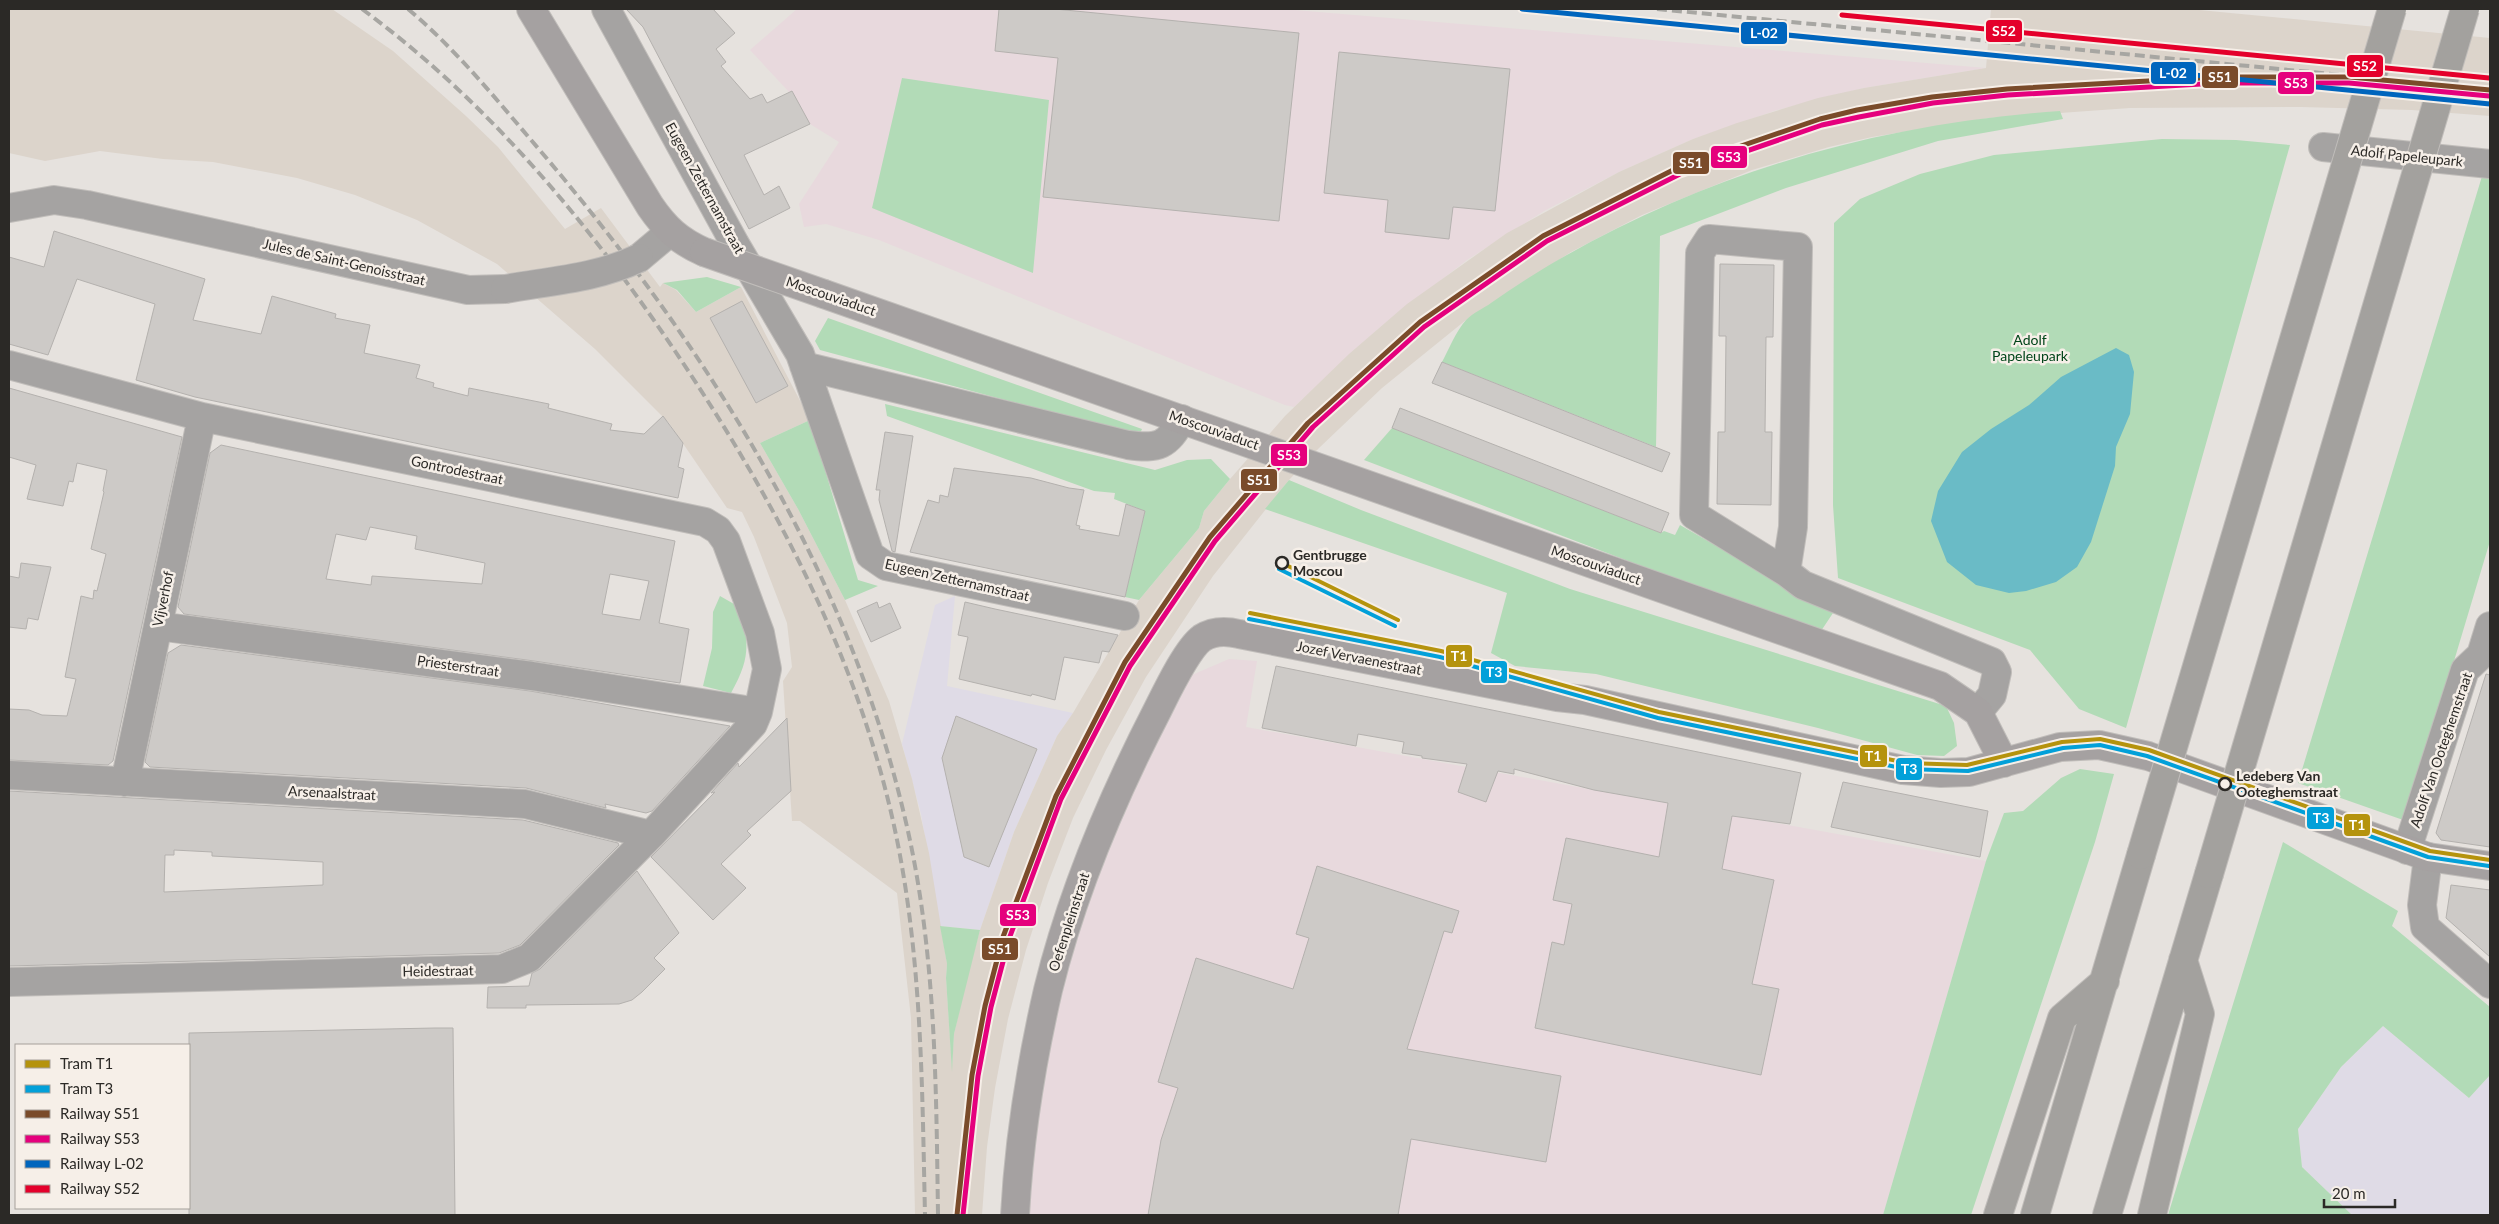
<svg xmlns="http://www.w3.org/2000/svg" width="2499" height="1224" viewBox="0 0 2499 1224" font-family="Lato,sans-serif">
<style>
.commercial{fill:#dfdbe6}
.industrial{fill:#e8d9dd}
.built{fill:#dcd4cb}
.green{fill:#b2dbb7}
.water{fill:#6abbc6}
.building{fill:#cdcac7;stroke:#b4b1ae;fill-rule:evenodd}
.lines{fill:none;stroke-linecap:round;stroke-linejoin:round}
.street-casing{stroke:#c0bdba;stroke-width:30}
.secondary-casing{stroke:#c0bdba;stroke-width:30}
.highway-casing{stroke:#c0bdba;stroke-width:30}
.street{stroke:#a5a3a2;stroke-width:28}
.secondary{stroke:#a5a1a1;stroke-width:28}
.highway{stroke:#a3a19e;stroke-width:28}
.rail{stroke:#a7a6a2;stroke-width:4;stroke-dasharray:10 5;stroke-linecap:butt}
.street-bridge-casing{stroke:#c0bdba;stroke-width:30;stroke-linecap:butt}
.secondary-bridge-casing{stroke:#c0bdba;stroke-width:30;stroke-linecap:butt}
.highway-bridge-casing{stroke:#c0bdba;stroke-width:30;stroke-linecap:butt}
.street-bridge{stroke:#a5a3a2;stroke-width:28}
.secondary-bridge{stroke:#a5a1a1;stroke-width:28}
.highway-bridge{stroke:#a3a19e;stroke-width:28}
.rail-1-casing{stroke:#f6efe8;stroke-width:9}
.rail-2-casing{stroke:#f6efe8;stroke-width:9}
.rail-3-casing{stroke:#f6efe8;stroke-width:9}
.rail-4-casing{stroke:#f6efe8;stroke-width:9}
.rail-1{stroke:#7a4b2a;stroke-width:5}
.rail-2{stroke:#e5007d;stroke-width:5}
.rail-3{stroke:#0065bd;stroke-width:5}
.rail-4{stroke:#e4002b;stroke-width:5}
.tram-1-casing{stroke:#f6efe8;stroke-width:8}
.tram-2-casing{stroke:#f6efe8;stroke-width:8}
.tram-1{stroke:#b5930d;stroke-width:4}
.tram-2{stroke:#02a0d9;stroke-width:4}
.stop-dot{fill:#f6efe8;stroke:#2b2926;stroke-width:2.5}
.labels{text-anchor:middle;stroke-width:5;stroke-linejoin:round;paint-order:stroke}
.street-label{font-size:14px;fill:#2b2926;stroke:#f6efe8}
.park-label{font-size:14px;fill:#004419;stroke:#f6efe8}
.stop-label{font-size:14px;font-weight:bold;fill:#2b2926;stroke:#f6efe8;text-anchor:start}
.line-badge{stroke:#f6efe8;stroke-width:2}
.badge-label{font-size:14px;text-anchor:middle;font-weight:bold;fill:#fff}
</style>
<rect width="100%" height="100%" fill="#e6e2de"/>
<path class="commercial" d="M 955,596 L 947,686 L 1073,713 L 1057,736 L 1014,832 L 980,930 L 940,926 L 921,814 L 902,744 L 935,605 Z
M 2383,1026 L 2469,1098 L 2490,1075 L 2490,1215 L 2352,1215 L 2302,1167 L 2298,1129 L 2341,1067 Z"/>
<path class="industrial" d="M 797,9 L 1283,9 L 1986,68 L 1864,88 L 1777,110 L 1693,139 L 1619,172 L 1544,211 L 1467,260 L 1378,329 L 1294,407 L 1285,405 L 879,240 L 826,224 L 804,227 L 799,204 L 839,142 L 810,124 L 792,91 L 789,92 L 750,50 Z
M 1229,659 L 1257,661 L 1246,727 L 1986,861 L 1883,1215 L 1017,1215 L 1079,886 L 1171,684 Z"/>
<path class="built" d="M 9,9 L 332,9 L 393,51 L 466,116 L 498,147 L 565,229 L 601,208 L 660,287 L 663,283 L 676,290 L 696,312 L 741,287 L 810,420 L 760,443 L 798,509 L 845,600 L 889,701 L 912,779 L 929,853 L 947,964 L 946,978 L 952,1067 L 954,1034 L 967,977 L 980,930 L 1014,832 L 1057,736 L 1073,713 L 1139,600 L 1199,528 L 1204,511 L 1230,479 L 1285,416 L 1349,354 L 1407,304 L 1507,233 L 1619,172 L 1693,139 L 1737,123 L 1818,98 L 1864,88 L 1986,68 L 1991,9 L 2189,9 L 2490,38 L 2490,116 L 2412,110 L 2301,107 L 2130,108 L 1989,118 L 1872,137 L 1829,147 L 1752,170 L 1642,215 L 1571,252 L 1466,320 L 1382,388 L 1319,448 L 1289,480 L 1213,576 L 1146,677 L 1106,750 L 1073,818 L 1048,883 L 1026,950 L 1008,1019 L 995,1088 L 987,1147 L 982,1215 L 915,1215 L 911,1018 L 897,893 L 800,821 L 792,821 L 783,681 L 792,667 L 787,623 L 754,537 L 742,512 L 727,508 L 669,423 L 595,349 L 497,264 L 417,220 L 355,195 L 297,178 L 213,162 L 163,159 L 100,151 L 45,161 L 9,153 Z"/>
<path class="green" d="M 902,78 L 1049,100 L 1033,273 L 872,208 Z
M 2060,111 L 2063,119 L 1938,141 L 1786,188 L 1660,236 L 1656,447 L 1442,362 C 1449,349 1456,331 1466,320 C 1473,313 1484,308 1491,303 C 1513,288 1535,273 1558,260 C 1715,170 1880,124 2060,111 Z
M 2162,139 L 2236,140 L 2290,145 L 2126,728 L 2079,709 L 2030,650 L 1838,578 L 1833,505 L 1834,223 L 1860,199 L 1920,174 L 1994,155 Z
M 2483,173 L 2490,174 L 2490,541 L 2406,821 L 2298,783 Z
M 707,277 L 741,287 L 696,312 L 677,290 L 663,283 Z
M 828,318 L 1142,429 L 1139,436 L 820,350 L 815,341 Z
M 885,404 L 1155,470 L 1187,460 L 1211,459 L 1230,479 L 1204,511 L 1199,528 L 1139,600 L 1125,597 L 1145,511 L 1114,499 L 1115,493 L 1094,491 L 887,416 Z
M 810,420 L 858,580 L 878,586 L 845,600 L 798,509 L 760,443 Z
M 1392,428 L 1661,533 L 1664,531 L 1675,535 L 1680,525 L 1833,613 L 1819,634 L 1364,460 Z
M 1289,480 L 1361,510 L 1570,589 L 1946,706 L 1954,723 L 1957,746 L 1944,756 L 1917,755 L 1818,728 L 1596,674 L 1515,666 L 1491,653 L 1507,593 L 1265,509 Z
M 720,596 L 741,608 C 749,646 750,659 731,693 L 703,686 L 712,648 L 713,612 Z
M 2080,769 L 2114,774 L 2095,842 L 1971,1215 L 1883,1215 L 1986,861 L 2004,813 L 2023,811 L 2061,778 Z
M 2283,842 L 2398,911 L 2392,926 L 2490,1007 L 2490,1075 L 2469,1098 L 2383,1026 L 2341,1067 L 2298,1129 L 2302,1167 L 2352,1215 L 2168,1215 Z
M 940,926 L 980,930 L 954,1034 L 952,1072 L 946,978 L 947,964 Z"/>
<path class="water" d="M 2116,348 L 2129,355 L 2134,372 L 2130,414 L 2116,447 L 2115,466 L 2091,542 L 2077,567 L 2056,582 L 2026,591 L 2009,593 L 1976,585 L 1947,562 L 1931,521 L 1938,491 L 1962,452 L 1991,429 L 2029,405 L 2061,377 Z"/>
<path class="building" d="M 626,9 L 713,9 L 735,33 L 716,49 L 726,62 L 721,66 L 750,99 L 762,94 L 767,103 L 792,91 L 810,124 L 744,155 L 764,195 L 779,186 L 790,208 L 749,229 L 643,27 Z
M 999,9 L 1055,9 L 1299,33 L 1279,221 L 1043,197 L 1058,58 L 995,51 Z
M 1339,52 L 1510,69 L 1495,211 L 1453,207 L 1449,239 L 1385,232 L 1388,200 L 1324,193 Z
M 54,231 L 205,279 L 193,320 L 261,334 L 272,296 L 336,314 L 335,318 L 370,325 L 364,353 L 420,365 L 416,378 L 434,383 L 433,387 L 468,396 L 469,388 L 549,404 L 548,408 L 612,424 L 610,430 L 644,434 L 663,416 L 683,443 L 678,467 L 684,469 L 678,498 L 195,397 L 136,380 L 155,304 L 77,279 L 48,355 L 9,344 L 9,257 L 44,267 Z
M 1720,264 L 1774,265 L 1773,337 L 1766,337 L 1765,432 L 1772,432 L 1771,505 L 1717,504 L 1718,432 L 1725,432 L 1726,336 L 1719,336 Z
M 742,301 L 788,386 L 756,403 L 710,318 Z
M 1442,362 L 1670,453 L 1662,472 L 1432,383 Z
M 9,388 L 182,437 L 113,761 L 108,765 L 9,760 L 9,709 L 29,710 L 42,715 L 67,716 L 76,679 L 65,677 L 81,596 L 93,599 L 94,590 L 97,591 L 106,554 L 91,549 L 104,492 L 103,491 L 107,470 L 77,463 L 73,482 L 69,481 L 63,506 L 27,499 L 36,465 L 9,457 Z
M 1400,408 L 1669,513 L 1661,533 L 1392,428 Z
M 885,432 L 913,436 L 895,552 L 892,551 L 879,500 L 880,490 L 876,490 Z
M 221,445 L 675,541 L 659,623 L 689,629 L 680,683 L 534,661 L 184,614 L 178,607 L 210,453 ZM 370,527 L 417,536 L 415,549 L 485,563 L 482,584 L 372,576 L 371,585 L 326,579 L 336,534 L 366,540 ZM 610,574 L 649,581 L 640,620 L 602,614 Z
M 954,468 L 1031,478 L 1069,488 L 1084,490 L 1076,525 L 1080,526 L 1079,529 L 1119,536 L 1126,504 L 1145,511 L 1125,597 L 910,552 L 928,500 L 939,503 L 940,495 L 948,497 Z
M 21,563 L 51,567 L 38,620 L 28,618 L 26,629 L 9,627 L 9,576 L 19,578 Z
M 877,602 L 879,608 L 890,603 L 901,628 L 871,642 L 857,611 Z
M 965,602 L 995,609 L 1118,635 L 1109,652 L 1102,651 L 1099,663 L 1064,657 L 1055,700 L 1032,694 L 1031,696 L 959,679 L 968,637 L 958,635 Z
M 181,645 L 530,691 L 730,726 L 652,811 L 646,813 L 605,804 L 606,808 L 526,788 L 150,767 L 145,762 L 168,653 Z
M 1276,666 L 1801,773 L 1790,824 L 1732,816 L 1722,869 L 1774,880 L 1752,984 L 1779,989 L 1761,1075 L 1535,1028 L 1552,942 L 1564,945 L 1572,904 L 1553,900 L 1566,838 L 1659,857 L 1668,803 L 1594,790 L 1514,769 L 1514,774 L 1498,771 L 1486,802 L 1458,792 L 1467,764 L 1422,758 L 1422,756 L 1402,753 L 1404,742 L 1358,734 L 1356,746 L 1262,728 Z
M 2486,674 L 2490,675 L 2490,847 L 2441,840 L 2436,833 Z
M 956,716 L 1037,749 L 989,867 L 964,857 L 942,758 Z
M 787,718 L 791,791 L 747,831 L 751,835 L 721,864 L 746,888 L 713,920 L 651,857 L 715,792 L 711,793 L 738,763 L 739,767 Z
M 1843,782 L 1988,811 L 1980,857 L 1831,827 Z
M 9,791 L 523,820 L 618,843 L 619,845 L 520,945 L 499,953 L 9,966 ZM 174,850 L 212,852 L 212,856 L 323,862 L 323,885 L 164,892 L 165,855 L 174,855 Z
M 1317,866 L 1459,911 L 1452,933 L 1444,931 L 1407,1049 L 1561,1076 L 1546,1162 L 1411,1139 L 1398,1215 L 1148,1215 L 1161,1140 L 1178,1088 L 1158,1082 L 1196,958 L 1293,989 L 1309,938 L 1296,934 Z
M 637,871 L 679,933 L 654,958 L 665,969 L 642,992 L 632,1000 L 619,1004 L 526,1005 L 526,1008 L 487,1008 L 488,987 L 529,986 L 532,973 L 540,969 Z
M 2451,885 L 2490,890 L 2490,957 L 2446,918 Z
M 435,1028 L 453,1028 L 455,1215 L 189,1215 L 189,1033 Z"/>
<g class="lines">
<defs>
<path id="street" d="M 606,9 L 735,244 L 800,354 L 870,555 L 886,566 L 1125,616
M 2323,147 L 2490,164
M 9,208 L 54,200 L 87,205 L 468,290 L 505,289
M 639,258 L 670,232
M 9,365 L 202,417 L 705,522 L 718,530 L 726,541 L 760,633 L 767,669 L 758,712 L 753,724 L 651,835 L 529,958 L 502,969 L 9,982
M 804,366 L 1128,445 C 1159,449 1167,446 1182,419
M 1786,572 L 1694,515 L 1700,253 L 1709,239 L 1798,247 L 1793,527 L 1786,572 L 1803,585 L 1992,662 L 1997,672 L 1992,695 L 1978,712
M 158,626 L 532,676 L 758,712
M 9,775 L 525,804 L 651,835
M 125,782 L 202,417
M 2407,850 L 2465,670 L 2481,655 L 2490,626
M 2428,857 L 2422,905 L 2425,927 L 2490,984"/>
<path id="secondary" d="M 531,9 L 650,206 C 665,228 679,241 704,252
M 824,294 L 1940,686 L 1978,712 L 2004,763
M 1015,1215 C 1019,1140 1031,1064 1048,990 C 1072,892 1112,798 1158,709 C 1167,691 1187,649 1202,638 C 1213,631 1227,631 1239,634 L 1557,697 L 1585,700 L 1903,770 L 1941,773 L 1969,772 L 2060,747 L 2099,745 L 2148,756 L 2428,857 L 2490,866"/>
<path id="highway" d="M 1998,1215 L 2062,1018 L 2105,981
M 2035,1215 L 2141,855
M 2107,1215 L 2209,874
M 2152,1215 L 2200,1014 L 2183,960"/>
</defs>
<use href="#street" class="street-casing"/>
<use href="#secondary" class="secondary-casing"/>
<use href="#highway" class="highway-casing"/>
<use href="#street" class="street"/>
<use href="#secondary" class="secondary"/>
<use href="#highway" class="highway"/>
<path class="rail" d="M 362,9 C 488,102 588,222 675,351 C 772,495 855,651 893,821 C 922,951 922,1083 925,1215
M 408,9 C 459,52 500,104 543,154 C 705,345 846,568 904,814 C 936,946 936,1080 938,1215
M 1657,9 L 2383,79"/>
<defs>
<path id="street-bridge" d="M 505,289 C 550,281 598,278 639,258"/>
<path id="secondary-bridge" d="M 704,252 L 824,294"/>
<path id="highway-bridge" d="M 2141,855 L 2392,9
M 2209,874 L 2465,9"/>
</defs>
<use href="#street-bridge" class="street-bridge-casing"/>
<use href="#secondary-bridge" class="secondary-bridge-casing"/>
<use href="#highway-bridge" class="highway-bridge-casing"/>
<use href="#street-bridge" class="street-bridge"/>
<use href="#secondary-bridge" class="secondary-bridge"/>
<use href="#highway-bridge" class="highway-bridge"/>
<defs>
<path id="rail-1" d="M 957,1215 L 972,1075 L 985,1006 L 1003,937 L 1056,796 L 1125,662 L 1210,537 L 1308,423 L 1420,322 L 1543,236 L 1677,168 L 1820,119 L 1857,110 L 1932,97 L 2007,89 L 2219,77 L 2350,77 L 2490,90"/>
<path id="rail-2" d="M 963,1215 L 978,1076 L 991,1007 L 1009,939 L 1061,799 L 1130,666 L 1215,541 L 1313,427 L 1424,327 L 1547,241 L 1680,174 L 1822,125 L 1859,117 L 1933,103 L 2008,95 L 2219,83 L 2349,83 L 2489,96"/>
<path id="rail-3" d="M 1522,9 L 2490,104"/>
<path id="rail-4" d="M 1842,15 L 2489,78"/>
</defs>
<use href="#rail-1" class="rail-1-casing"/>
<use href="#rail-2" class="rail-2-casing"/>
<use href="#rail-3" class="rail-3-casing"/>
<use href="#rail-4" class="rail-4-casing"/>
<use href="#rail-1" class="rail-1"/>
<use href="#rail-2" class="rail-2"/>
<use href="#rail-3" class="rail-3"/>
<use href="#rail-4" class="rail-4"/>
<defs>
<path id="tram-1" d="M 1282,563 L 1398,620
M 1250,613 L 1441,651 L 1659,712 L 1907,763 L 1967,765 L 2062,742 L 2100,739 L 2149,750 L 2430,851 L 2490,860"/>
<path id="tram-2" d="M 1279,569 L 1395,626
M 1249,619 L 1440,657 L 1658,718 L 1906,769 L 1968,771 L 2063,748 L 2100,745 L 2147,756 L 2428,857 L 2489,866"/>
</defs>
<use href="#tram-1" class="tram-1-casing"/>
<use href="#tram-2" class="tram-2-casing"/>
<use href="#tram-1" class="tram-1"/>
<use href="#tram-2" class="tram-2"/>
</g>
<g class="stop-dot">
<circle cx="1282" cy="563" r="6"/>
<circle cx="2225" cy="784" r="6"/>
</g>
<g class="labels">
<g class="street-label">
<text transform="translate(2407 156) rotate(6)" y="5">Adolf Papeleupark</text>
<text transform="translate(705 188) rotate(61)" y="5">Eugeen Zetternamstraat</text>
<text transform="translate(344 262) rotate(13)" y="5">Jules de Saint-Genoisstraat</text>
<text transform="translate(831 296) rotate(19)" y="5">Moscouviaduct</text>
<text transform="translate(1214 430) rotate(19)" y="5">Moscouviaduct</text>
<text transform="translate(457 470) rotate(12)" y="5">Gontrodestraat</text>
<text transform="translate(1596 565) rotate(19)" y="5">Moscouviaduct</text>
<text transform="translate(957 580) rotate(13)" y="5">Eugeen Zetternamstraat</text>
<text transform="translate(163 599) rotate(-78)" y="5">Vijverhof</text>
<text transform="translate(1359 658) rotate(11)" y="5">Jozef Vervaenestraat</text>
<text transform="translate(458 666) rotate(8)" y="5">Priesterstraat</text>
<text transform="translate(2441 750) rotate(-71)" y="5">Adolf Van Ooteghemstraat</text>
<text transform="translate(332 793) rotate(3)" y="5">Arsenaalstraat</text>
<text transform="translate(1069 922) rotate(-72)" y="5">Oefenpleinstraat</text>
<text transform="translate(438 971) rotate(-1)" y="5">Heidestraat</text>
</g>
<g class="park-label">
<text x="2030" y="345">Adolf<tspan x="2030" dy="16">Papeleupark</tspan></text>
</g>
<g class="stop-label">
<text x="1293" y="560">Gentbrugge<tspan x="1293" dy="16">Moscou</tspan></text>
<text x="2236" y="781">Ledeberg Van<tspan x="2236" dy="16">Ooteghemstraat</tspan></text>
</g>
</g>
<g class="line-badge">
<rect x="1985" y="19" width="38" height="24" rx="5" fill="#e4002b"/>
<rect x="1740" y="21" width="48" height="24" rx="5" fill="#0065bd"/>
<rect x="2346" y="54" width="38" height="24" rx="5" fill="#e4002b"/>
<rect x="2150" y="61" width="47" height="24" rx="5" fill="#0065bd"/>
<rect x="2201" y="65" width="38" height="24" rx="5" fill="#7a4b2a"/>
<rect x="2277" y="71" width="38" height="24" rx="5" fill="#e5007d"/>
<rect x="1710" y="145" width="38" height="24" rx="5" fill="#e5007d"/>
<rect x="1672" y="151" width="38" height="24" rx="5" fill="#7a4b2a"/>
<rect x="1270" y="443" width="38" height="24" rx="5" fill="#e5007d"/>
<rect x="1240" y="468" width="38" height="24" rx="5" fill="#7a4b2a"/>
<rect x="1445" y="644" width="28" height="24" rx="5" fill="#b5930d"/>
<rect x="1480" y="660" width="28" height="24" rx="5" fill="#02a0d9"/>
<rect x="1859" y="744" width="29" height="24" rx="5" fill="#b5930d"/>
<rect x="1895" y="757" width="28" height="24" rx="5" fill="#02a0d9"/>
<rect x="2306" y="806" width="29" height="24" rx="5" fill="#02a0d9"/>
<rect x="2343" y="813" width="28" height="24" rx="5" fill="#b5930d"/>
<rect x="999" y="903" width="38" height="24" rx="5" fill="#e5007d"/>
<rect x="981" y="937" width="38" height="24" rx="5" fill="#7a4b2a"/>
</g>
<g class="badge-label">
<text x="2004" y="36">S52</text>
<text x="1764" y="38">L-02</text>
<text x="2365" y="71">S52</text>
<text x="2173" y="78">L-02</text>
<text x="2220" y="82">S51</text>
<text x="2296" y="88">S53</text>
<text x="1729" y="162">S53</text>
<text x="1691" y="168">S51</text>
<text x="1289" y="460">S53</text>
<text x="1259" y="485">S51</text>
<text x="1459" y="661">T1</text>
<text x="1494" y="677">T3</text>
<text x="1873" y="761">T1</text>
<text x="1909" y="774">T3</text>
<text x="2321" y="823">T3</text>
<text x="2357" y="830">T1</text>
<text x="1018" y="920">S53</text>
<text x="1000" y="954">S51</text>
</g>
<rect width="2499" height="1224" fill="none" stroke="#2b2926" stroke-width="20"/>
<rect x="15" y="1044" width="175" height="165" fill="#f6efe8" stroke="#a5a09a"/>
<rect x="25" y="1060" width="25" height="8" fill="#b5930d" stroke="#a5a09a"/>
<text x="60" y="1069" font-size="15" fill="#2b2926">Tram T1</text>
<rect x="25" y="1085" width="25" height="8" fill="#02a0d9" stroke="#a5a09a"/>
<text x="60" y="1094" font-size="15" fill="#2b2926">Tram T3</text>
<rect x="25" y="1110" width="25" height="8" fill="#7a4b2a" stroke="#a5a09a"/>
<text x="60" y="1119" font-size="15" fill="#2b2926">Railway S51</text>
<rect x="25" y="1135" width="25" height="8" fill="#e5007d" stroke="#a5a09a"/>
<text x="60" y="1144" font-size="15" fill="#2b2926">Railway S53</text>
<rect x="25" y="1160" width="25" height="8" fill="#0065bd" stroke="#a5a09a"/>
<text x="60" y="1169" font-size="15" fill="#2b2926">Railway L-02</text>
<rect x="25" y="1185" width="25" height="8" fill="#e4002b" stroke="#a5a09a"/>
<text x="60" y="1194" font-size="15" fill="#2b2926">Railway S52</text>
<path d="M2324 1199v8h71v-8" fill="none" stroke="#2b2926" stroke-width="2.5"/>
<text x="2332" y="1199" font-size="15" fill="#2b2926" stroke="#f6efe8" stroke-width="4" paint-order="stroke">20 m</text>
</svg>
